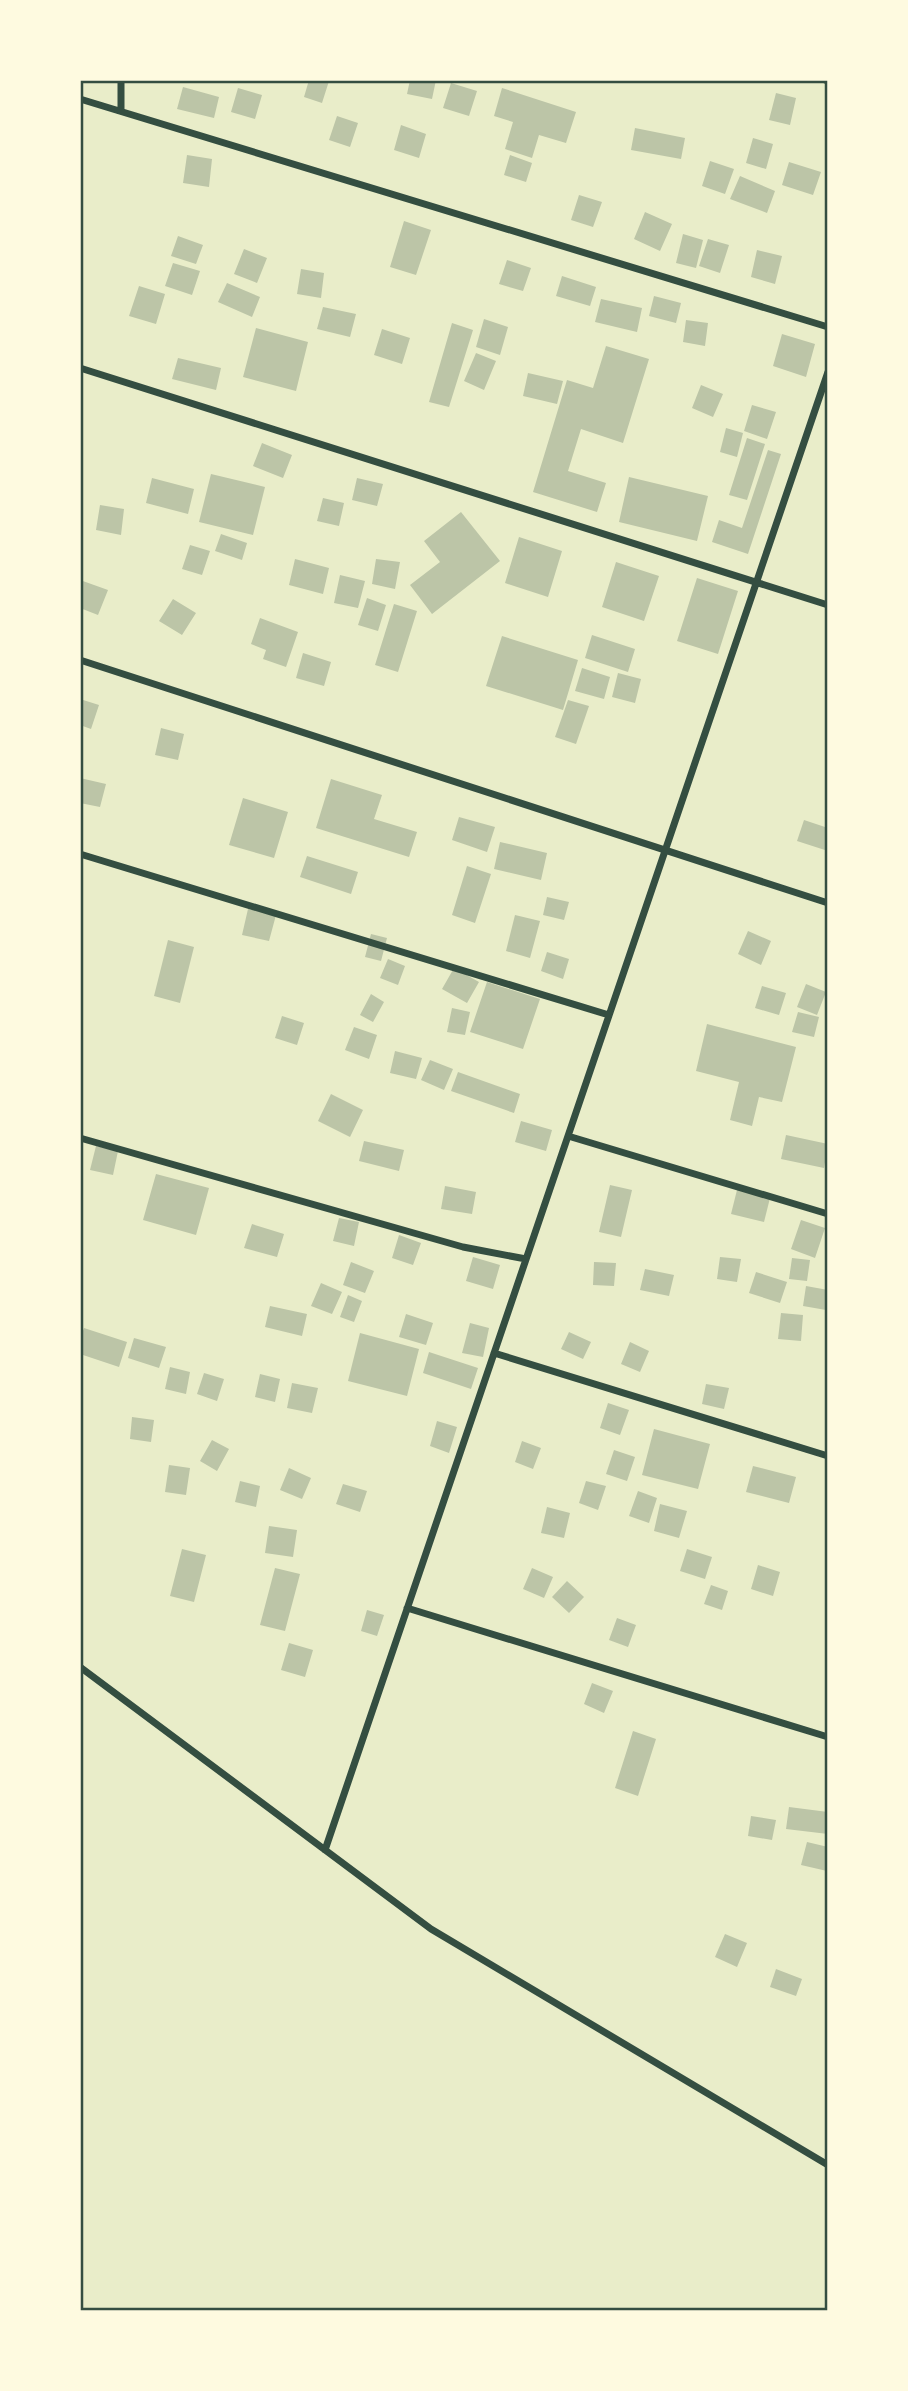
<svg xmlns="http://www.w3.org/2000/svg" width="908" height="2391" viewBox="0 0 908 2391" font-family="'Golos Text',sans-serif">
<style>
.building{fill:#bcc5a7}
.lines{fill:none;stroke-linecap:round;stroke-linejoin:round}
.minor{stroke:#344e41;stroke-width:7}
.neatline{fill:none;stroke:#344e41;stroke-width:2.5}
</style>
<rect width="100%" height="100%" fill="#e9edc9"/>
<path class="building" d="M 309,80 L 329,81 L 322,103 L 304,97 Z
M 410,80 L 436,80 L 432,99 L 407,94 Z
M 451,83 L 477,91 L 469,116 L 443,108 Z
M 183,87 L 219,97 L 214,118 L 177,109 Z
M 238,88 L 262,95 L 255,119 L 231,112 Z
M 502,88 L 576,112 L 566,143 L 539,135 L 532,158 L 505,149 L 513,122 L 494,116 Z
M 776,93 L 796,98 L 790,125 L 769,120 Z
M 337,116 L 358,123 L 350,147 L 329,140 Z
M 401,125 L 426,134 L 419,158 L 394,150 Z
M 635,128 L 685,138 L 681,159 L 631,150 Z
M 753,138 L 773,144 L 766,169 L 746,163 Z
M 187,155 L 212,159 L 209,187 L 183,183 Z
M 510,155 L 532,163 L 526,182 L 504,175 Z
M 710,161 L 734,169 L 725,194 L 702,186 Z
M 789,162 L 821,172 L 813,195 L 782,185 Z
M 740,176 L 775,191 L 767,213 L 730,199 Z
M 579,195 L 602,202 L 593,227 L 571,220 Z
M 645,212 L 672,224 L 660,251 L 634,239 Z
M 404,221 L 431,230 L 416,275 L 390,267 Z
M 683,234 L 703,240 L 696,268 L 676,263 Z
M 178,236 L 203,245 L 196,264 L 171,256 Z
M 708,239 L 729,245 L 720,273 L 699,266 Z
M 244,249 L 267,258 L 257,283 L 234,274 Z
M 757,250 L 782,256 L 775,284 L 751,277 Z
M 507,260 L 531,268 L 523,291 L 499,284 Z
M 173,263 L 200,271 L 192,295 L 165,286 Z
M 301,269 L 324,273 L 321,298 L 297,294 Z
M 562,276 L 596,287 L 590,306 L 556,296 Z
M 227,283 L 260,297 L 252,317 L 218,302 Z
M 139,286 L 165,294 L 156,324 L 129,316 Z
M 654,296 L 681,303 L 676,323 L 649,316 Z
M 601,299 L 642,308 L 637,332 L 595,322 Z
M 323,307 L 356,314 L 350,337 L 317,329 Z
M 484,319 L 508,327 L 500,355 L 476,347 Z
M 686,320 L 708,323 L 705,346 L 683,342 Z
M 452,323 L 473,330 L 449,407 L 429,402 Z
M 256,328 L 308,342 L 296,391 L 243,377 Z
M 382,329 L 410,338 L 402,364 L 374,355 Z
M 782,334 L 815,344 L 806,377 L 773,366 Z
M 606,346 L 649,359 L 623,443 L 581,429 L 568,471 L 606,483 L 597,512 L 533,492 L 567,380 L 593,388 Z
M 476,353 L 496,361 L 484,390 L 464,381 Z
M 178,358 L 221,368 L 216,390 L 172,379 Z
M 528,373 L 563,381 L 557,404 L 523,396 Z
M 701,385 L 723,394 L 713,417 L 692,408 Z
M 752,405 L 776,412 L 767,439 L 744,431 Z
M 726,428 L 743,433 L 737,457 L 720,452 Z
M 747,438 L 765,444 L 747,500 L 729,495 Z
M 262,443 L 292,455 L 283,478 L 253,466 Z
M 768,450 L 781,454 L 748,554 L 712,542 L 719,520 L 742,528 Z
M 211,474 L 265,487 L 253,535 L 199,522 Z
M 629,477 L 708,496 L 697,541 L 619,522 Z
M 152,478 L 194,489 L 188,514 L 146,503 Z
M 357,478 L 383,484 L 377,506 L 352,500 Z
M 323,498 L 344,503 L 339,526 L 317,521 Z
M 100,505 L 124,509 L 121,535 L 96,530 Z
M 461,512 L 500,561 L 432,614 L 410,585 L 440,562 L 424,541 Z
M 221,534 L 247,543 L 242,560 L 215,551 Z
M 519,537 L 562,551 L 548,597 L 505,583 Z
M 190,545 L 210,551 L 202,575 L 182,569 Z
M 295,559 L 329,568 L 323,594 L 289,585 Z
M 376,559 L 400,562 L 395,589 L 372,584 Z
M 616,562 L 659,576 L 644,621 L 602,607 Z
M 340,575 L 365,581 L 358,608 L 334,603 Z
M 697,578 L 738,591 L 718,654 L 677,641 Z
M 80,580 L 108,590 L 98,615 L 80,608 Z
M 367,598 L 386,605 L 378,631 L 358,625 Z
M 173,599 L 196,613 L 182,635 L 159,621 Z
M 394,604 L 417,611 L 398,672 L 375,665 Z
M 260,618 L 298,632 L 286,667 L 263,659 L 266,650 L 251,644 Z
M 592,635 L 635,649 L 628,672 L 585,658 Z
M 502,636 L 578,660 L 563,710 L 486,686 Z
M 303,653 L 331,662 L 324,686 L 296,678 Z
M 582,668 L 610,677 L 604,699 L 575,691 Z
M 618,673 L 641,679 L 635,703 L 612,697 Z
M 80,699 L 99,705 L 91,729 L 80,725 Z
M 568,700 L 589,706 L 576,744 L 555,737 Z
M 161,728 L 184,734 L 178,760 L 155,755 Z
M 80,778 L 106,784 L 100,807 L 80,803 Z
M 331,779 L 382,795 L 374,819 L 417,832 L 409,857 L 316,828 Z
M 243,798 L 288,812 L 274,858 L 229,845 Z
M 459,817 L 495,827 L 487,852 L 452,840 Z
M 804,820 L 828,828 L 828,851 L 797,841 Z
M 500,842 L 547,853 L 541,880 L 494,869 Z
M 307,856 L 358,872 L 351,894 L 300,877 Z
M 467,866 L 491,874 L 475,923 L 452,915 Z
M 547,897 L 569,902 L 564,920 L 543,915 Z
M 248,909 L 276,915 L 269,941 L 242,935 Z
M 515,915 L 540,921 L 530,958 L 506,951 Z
M 748,931 L 771,941 L 761,965 L 738,954 Z
M 371,934 L 387,938 L 381,961 L 365,957 Z
M 168,940 L 194,947 L 180,1003 L 154,996 Z
M 547,952 L 569,959 L 563,979 L 541,971 Z
M 388,959 L 405,966 L 398,985 L 380,978 Z
M 454,968 L 479,982 L 467,1003 L 442,989 Z
M 487,982 L 540,999 L 523,1049 L 470,1032 Z
M 806,984 L 826,992 L 817,1015 L 797,1007 Z
M 762,986 L 786,993 L 779,1015 L 755,1008 Z
M 371,994 L 384,1002 L 373,1022 L 360,1015 Z
M 452,1008 L 470,1012 L 465,1035 L 447,1032 Z
M 798,1012 L 819,1017 L 814,1037 L 792,1032 Z
M 282,1016 L 304,1023 L 297,1045 L 275,1038 Z
M 707,1024 L 796,1047 L 782,1102 L 759,1097 L 752,1126 L 730,1120 L 739,1082 L 696,1071 Z
M 354,1027 L 377,1035 L 369,1059 L 345,1050 Z
M 395,1051 L 422,1058 L 416,1079 L 390,1073 Z
M 430,1060 L 453,1069 L 444,1090 L 421,1080 Z
M 458,1072 L 520,1094 L 514,1113 L 451,1091 Z
M 331,1094 L 363,1110 L 350,1137 L 318,1121 Z
M 521,1121 L 552,1130 L 546,1151 L 515,1142 Z
M 786,1135 L 828,1144 L 824,1168 L 781,1159 Z
M 364,1141 L 404,1150 L 399,1171 L 359,1161 Z
M 96,1146 L 118,1151 L 113,1175 L 90,1170 Z
M 156,1174 L 209,1188 L 196,1235 L 143,1220 Z
M 610,1185 L 632,1190 L 621,1237 L 599,1232 Z
M 445,1186 L 476,1192 L 472,1214 L 441,1209 Z
M 738,1186 L 771,1194 L 764,1222 L 731,1214 Z
M 339,1218 L 359,1222 L 354,1246 L 333,1241 Z
M 801,1220 L 825,1228 L 815,1258 L 791,1249 Z
M 252,1224 L 284,1234 L 277,1257 L 244,1248 Z
M 399,1235 L 421,1243 L 413,1265 L 392,1258 Z
M 473,1257 L 500,1265 L 493,1289 L 466,1281 Z
M 720,1257 L 741,1259 L 737,1282 L 717,1279 Z
M 792,1258 L 810,1260 L 807,1281 L 789,1279 Z
M 351,1262 L 374,1271 L 365,1293 L 343,1285 Z
M 594,1262 L 616,1263 L 614,1286 L 593,1285 Z
M 645,1269 L 674,1275 L 669,1296 L 640,1290 Z
M 756,1272 L 787,1282 L 780,1303 L 749,1293 Z
M 321,1283 L 342,1292 L 332,1314 L 311,1306 Z
M 806,1286 L 828,1290 L 826,1310 L 803,1306 Z
M 348,1295 L 362,1301 L 354,1322 L 340,1317 Z
M 270,1306 L 307,1314 L 302,1336 L 265,1327 Z
M 781,1313 L 803,1315 L 801,1341 L 778,1339 Z
M 406,1314 L 433,1323 L 426,1345 L 399,1337 Z
M 470,1323 L 489,1328 L 483,1357 L 462,1353 Z
M 84,1328 L 127,1342 L 119,1367 L 80,1354 L 80,1339 Z
M 569,1332 L 591,1342 L 583,1359 L 561,1349 Z
M 360,1333 L 419,1349 L 407,1396 L 348,1381 Z
M 134,1338 L 166,1347 L 159,1368 L 128,1358 Z
M 630,1342 L 649,1351 L 640,1372 L 621,1364 Z
M 429,1352 L 478,1368 L 471,1389 L 423,1373 Z
M 170,1367 L 190,1372 L 186,1394 L 165,1389 Z
M 204,1373 L 224,1379 L 217,1401 L 197,1394 Z
M 260,1374 L 280,1379 L 275,1402 L 255,1397 Z
M 292,1383 L 318,1388 L 312,1413 L 287,1408 Z
M 706,1384 L 729,1388 L 724,1409 L 702,1404 Z
M 608,1403 L 629,1410 L 620,1435 L 600,1428 Z
M 132,1417 L 154,1420 L 151,1442 L 130,1439 Z
M 437,1421 L 457,1427 L 449,1453 L 430,1446 Z
M 654,1429 L 710,1444 L 698,1489 L 642,1475 Z
M 212,1440 L 229,1449 L 217,1471 L 200,1461 Z
M 522,1441 L 541,1448 L 533,1469 L 515,1462 Z
M 614,1450 L 635,1457 L 627,1481 L 606,1474 Z
M 169,1465 L 190,1468 L 186,1495 L 165,1492 Z
M 753,1466 L 796,1477 L 789,1503 L 746,1492 Z
M 289,1468 L 311,1478 L 302,1499 L 280,1490 Z
M 240,1481 L 260,1486 L 256,1507 L 235,1502 Z
M 586,1481 L 606,1486 L 598,1510 L 579,1503 Z
M 343,1484 L 367,1491 L 360,1512 L 336,1504 Z
M 638,1491 L 657,1498 L 649,1523 L 629,1516 Z
M 660,1504 L 687,1511 L 679,1538 L 654,1531 Z
M 547,1507 L 570,1513 L 564,1538 L 541,1533 Z
M 269,1526 L 297,1530 L 293,1557 L 265,1553 Z
M 182,1549 L 206,1555 L 194,1602 L 170,1596 Z
M 687,1549 L 712,1557 L 705,1579 L 680,1571 Z
M 758,1565 L 780,1572 L 773,1596 L 751,1589 Z
M 275,1568 L 300,1574 L 285,1631 L 260,1625 Z
M 532,1568 L 553,1577 L 544,1598 L 523,1589 Z
M 567,1581 L 584,1597 L 569,1613 L 552,1597 Z
M 711,1585 L 728,1591 L 722,1610 L 704,1604 Z
M 367,1610 L 384,1615 L 377,1636 L 361,1631 Z
M 617,1618 L 636,1625 L 628,1647 L 609,1640 Z
M 289,1643 L 313,1650 L 305,1677 L 281,1670 Z
M 592,1683 L 613,1691 L 604,1713 L 584,1704 Z
M 633,1731 L 656,1739 L 638,1796 L 615,1788 Z
M 789,1807 L 828,1812 L 828,1834 L 786,1829 Z
M 751,1816 L 776,1820 L 772,1840 L 748,1836 Z
M 807,1842 L 828,1847 L 827,1871 L 801,1865 Z
M 725,1934 L 747,1943 L 737,1967 L 715,1957 Z
M 776,1969 L 802,1979 L 796,1996 L 770,1987 Z"/>
<g class="lines">
<path class="minor" d="M 825,80 L 828,81
M 80,99 L 828,327
M 121,111 L 121,80
M 80,368 L 828,605
M 80,660 L 828,903
M 80,854 L 609,1015
M 568,1136 L 828,1214
M 80,1138 L 463,1247 L 526,1259
M 494,1353 L 828,1456
M 407,1608 L 828,1737
M 80,1667 L 431,1929 L 828,2165
M 325,1850 L 828,372"/>
</g>
<rect width="908" height="2391" fill="none" stroke="#fefae0" stroke-width="164"/>
<rect x="82" y="82" width="744" height="2227" class="neatline"/>
</svg>
